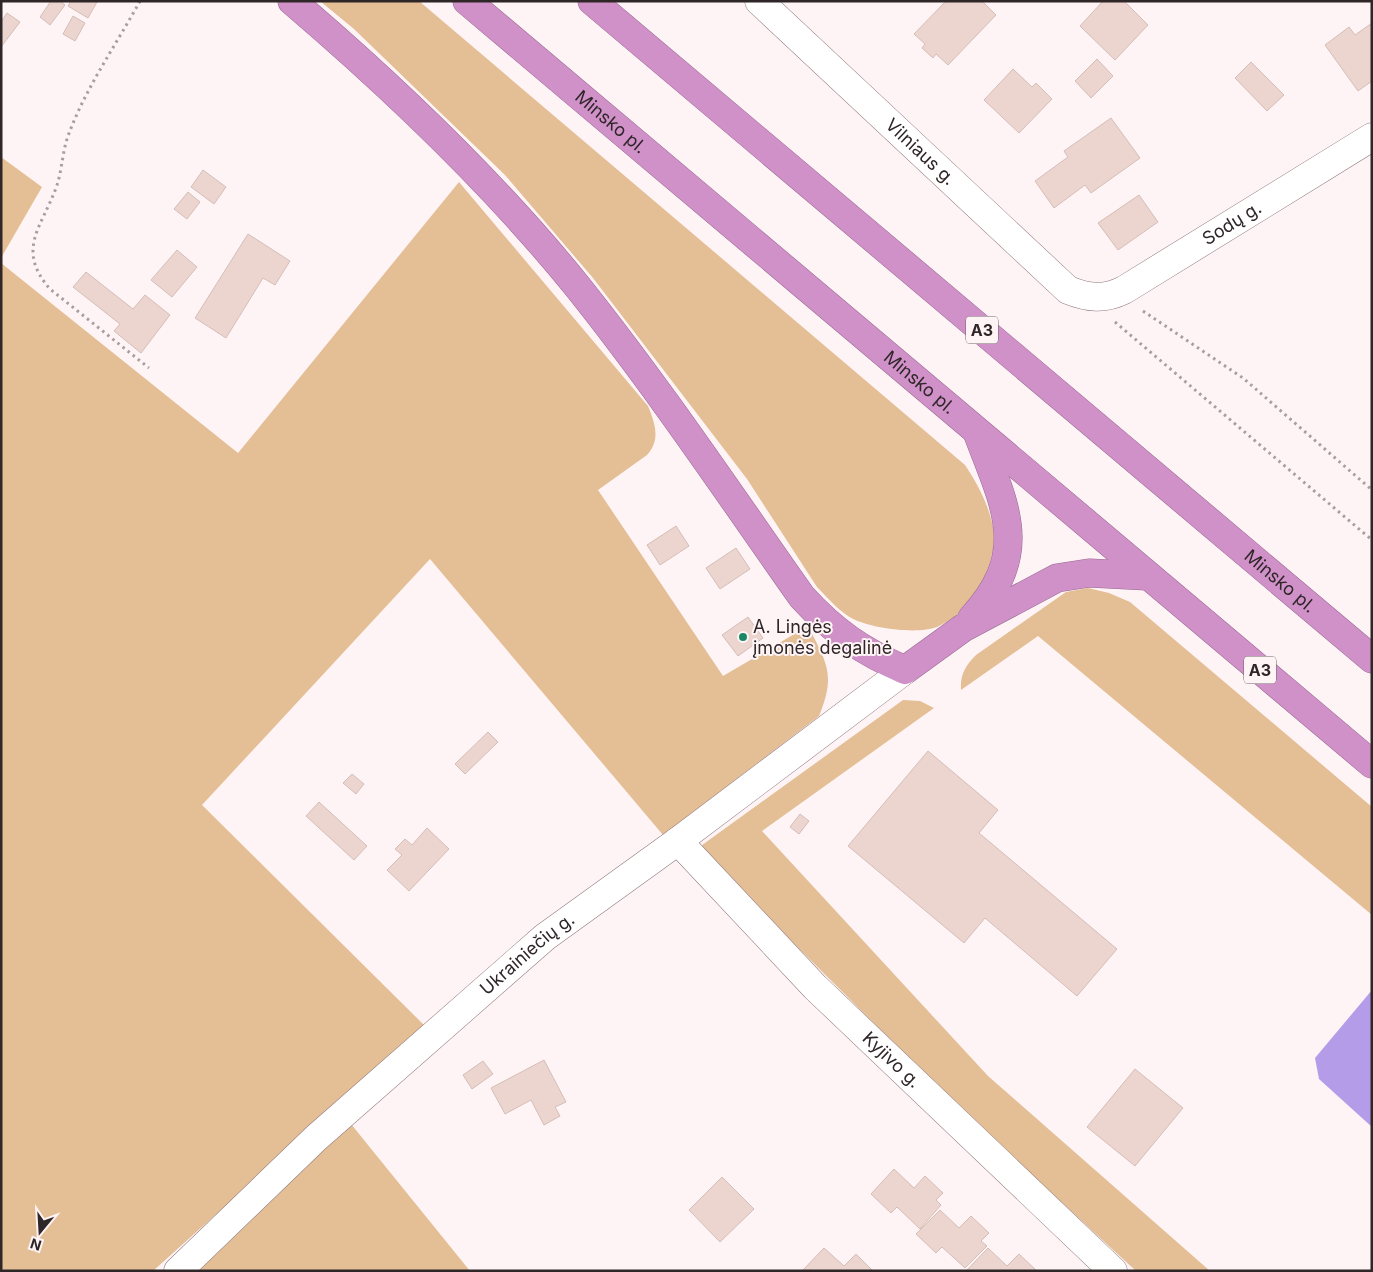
<svg xmlns="http://www.w3.org/2000/svg" width="1373" height="1272" viewBox="0 0 1373 1272" font-family="Inter,sans-serif">
<style>
.green{fill:#e4be94}
.water{fill:#b59ce8}
.building{fill:#ecd5ce;stroke:#d5bdb7}
.lines{fill:none;stroke-linecap:round;stroke-linejoin:round}
.street-casing{stroke:#907a7e;stroke-width:29}
.highway-casing{stroke:#986b90;stroke-width:29}
.path{stroke:#a89ea0;stroke-width:3;stroke-dasharray:2.5 4;stroke-linecap:butt}
.street{stroke:#fff;stroke-width:28}
.highway{stroke:#d090c8;stroke-width:28}
.poi-dot{fill:#1b8865;stroke:#fef4f6;stroke-width:2}
.labels{text-anchor:middle;stroke-width:4;stroke-linejoin:round;paint-order:stroke}
.shield{fill:#fef4f6;stroke:#6d6466;stroke-width:1}
.shield-label{font-size:16px;font-weight:bold;fill:#2f2628}
.street-label{font-size:18px;fill:#2f2628;stroke:#fef4f6}
.poi-label{font-size:18px;fill:#2f2628;stroke:#fef4f6;text-anchor:start}
</style>
<rect width="100%" height="100%" fill="#fef4f6"/>
<path class="green" d="M 320,1 L 419,1 L 965,465 C 978,485 988,503 993,527 C 996,544 991,561 985,576 C 977,598 959,617 937,627 C 917,635 865,628 848,616 C 836,608 827,597 817,587 L 747,479 L 593,278 L 505,175 L 354,29 Z
M 1,157 L 42,187 L 1,258 Z
M 459,182 L 648,406 C 655,423 661,440 647,455 L 598,490 L 723,676 L 808,626 C 827,663 836,675 819,716 L 663,835 L 430,559 L 202,805 L 425,1026 L 153,1271 L 1,1271 L 1,263 L 238,453 Z
M 1088,588 L 1109,593 L 1130,602 L 1372,807 L 1372,915 L 1038,636 L 961,690 C 960,675 965,666 976,655 L 1066,592 Z
M 903,700 L 920,701 L 934,708 L 762,831 L 988,1076 L 1210,1271 L 1136,1271 L 954,1103 L 698,848 Z
M 351,1124 L 470,1271 L 196,1271 Z"/>
<path class="water" d="M 1372,990 L 1372,1127 L 1319,1079 L 1315,1058 Z"/>
<path class="building" d="M 51,1 L 60,1 L 65,5 L 50,25 L 40,17 Z
M 71,1 L 95,1 L 97,2 L 88,18 L 68,6 Z
M 946,1 L 982,1 L 996,15 L 948,65 L 936,54 L 933,58 L 922,48 L 925,44 L 914,34 Z
M 1103,1 L 1124,1 L 1148,25 L 1115,60 L 1080,26 Z
M 7,13 L 20,22 L 1,47 L 1,22 Z
M 73,16 L 85,23 L 75,41 L 63,34 Z
M 1372,23 L 1372,81 L 1358,91 L 1325,45 L 1349,27 L 1355,35 Z
M 1097,59 L 1113,76 L 1091,98 L 1075,81 Z
M 1251,62 L 1284,95 L 1267,111 L 1235,78 Z
M 1013,69 L 1032,87 L 1036,83 L 1052,99 L 1019,133 L 984,100 Z
M 1111,118 L 1140,158 L 1091,193 L 1085,185 L 1054,208 L 1035,181 L 1068,157 L 1064,151 Z
M 203,170 L 226,187 L 214,204 L 191,187 Z
M 188,192 L 200,202 L 187,219 L 174,209 Z
M 1139,195 L 1158,222 L 1118,250 L 1098,223 Z
M 248,234 L 290,261 L 275,285 L 263,278 L 226,338 L 195,318 Z
M 177,250 L 197,267 L 172,297 L 151,280 Z
M 86,272 L 133,309 L 145,295 L 170,315 L 141,353 L 114,331 L 120,324 L 73,287 Z
M 676,526 L 689,546 L 660,565 L 647,545 Z
M 736,548 L 750,569 L 720,589 L 706,568 Z
M 748,617 L 763,638 L 738,656 L 722,635 Z
M 488,732 L 498,742 L 465,774 L 455,764 Z
M 928,751 L 998,810 L 979,833 L 1117,949 L 1077,996 L 985,918 L 964,943 L 848,846 Z
M 352,774 L 364,784 L 356,794 L 343,783 Z
M 319,802 L 367,846 L 354,860 L 306,816 Z
M 800,814 L 809,821 L 799,834 L 790,827 Z
M 427,828 L 449,849 L 409,891 L 387,870 L 402,855 L 395,849 L 405,839 L 412,845 Z
M 544,1060 L 566,1102 L 555,1107 L 560,1116 L 544,1125 L 531,1100 L 505,1114 L 491,1088 Z
M 483,1061 L 493,1074 L 472,1089 L 463,1075 Z
M 1135,1069 L 1183,1108 L 1135,1166 L 1087,1127 Z
M 894,1169 L 914,1188 L 925,1176 L 943,1193 L 936,1200 L 941,1205 L 920,1229 L 897,1207 L 891,1213 L 871,1194 Z
M 722,1177 L 754,1209 L 720,1242 L 689,1210 Z
M 940,1210 L 959,1228 L 971,1216 L 989,1233 L 981,1241 L 987,1246 L 965,1268 L 942,1247 L 936,1253 L 916,1234 Z
M 824,1248 L 844,1266 L 856,1254 L 873,1271 L 802,1271 Z
M 988,1248 L 1007,1266 L 1019,1254 L 1037,1271 L 966,1271 Z"/>
<g class="lines">
<defs>
<g id="street">
<path id="s1" d="M 759,1 L 1068,290 C 1088,298 1104,300 1124,290 L 1372,137"/>
<path id="s2" d="M 678,841 L 815,987 L 1113,1271"/>
<path id="s3" d="M 178,1271 L 316,1138 L 545,937 L 678,841 L 905,670"/>
</g>
<g id="highway">
<path d="M 292,1 C 394,88 492,181 577,286 C 657,386 728,492 802,597 C 834,632 862,651 905,670 L 963,628 L 1057,578 L 1089,573 L 1147,576"/>
<path id="s4" d="M 467,1 L 1372,764"/>
<path id="s5" d="M 592,1 L 1372,659"/>
<path d="M 972,618 C 1033,552 1004,504 977,432"/>
</g>
</defs>
<use href="#street" class="street-casing"/>
<use href="#highway" class="highway-casing"/>
<path class="path" d="M 140,1 C 116,45 85,89 68,136 C 62,153 62,172 56,188 C 41,228 16,250 50,289 L 149,368
M 1143,311 L 1243,378 L 1372,490
M 1115,322 L 1372,540"/>
<use href="#street" class="street"/>
<use href="#highway" class="highway"/>
</g>
<circle class="poi-dot" cx="743" cy="637" r="5"/>
<g class="labels">
<g class="shield">
<rect x="966" y="316.5" width="32" height="27" rx="4"/>
<rect x="1244" y="656.5" width="32" height="27" rx="4"/>
</g>
<g class="shield-label">
<text x="982" y="336">A3</text>
<text x="1260" y="676">A3</text>
</g>
<g class="street-label">
<text dy="6" stroke="none"><textPath href="#s4" startOffset="188">Minsko pl.</textPath></text>
<text dy="6" stroke="none"><textPath href="#s1" startOffset="221">Vilniaus g.</textPath></text>
<text dy="6" stroke="none"><textPath href="#s1" startOffset="608">Sodų g.</textPath></text>
<text dy="6" stroke="none"><textPath href="#s4" startOffset="592">Minsko pl.</textPath></text>
<text dy="6" stroke="none"><textPath href="#s5" startOffset="900">Minsko pl.</textPath></text>
<text dy="6" stroke="none"><textPath href="#s3" startOffset="472">Ukrainiečių g.</textPath></text>
<text dy="6" stroke="none"><textPath href="#s2" startOffset="306">Kyjivo g.</textPath></text>
</g>
<g class="poi-label">
<text x="753" y="633">A. Lingės<tspan x="753" dy="21">įmonės degalinė</tspan></text>
</g>
</g>
<rect width="1373" height="1272" fill="none" stroke="#2f2628" stroke-width="5"/>
<g transform="translate(40 1232) rotate(198)" stroke="#fef4f6" stroke-width="4" paint-order="stroke">
<path d="M0-4L9 19L0 12L-9 19Z" fill="#2f2628"/>
<text y="-8" font-size="14" font-weight="bold" text-anchor="middle" fill="#2f2628">N</text>
</g>
</svg>
